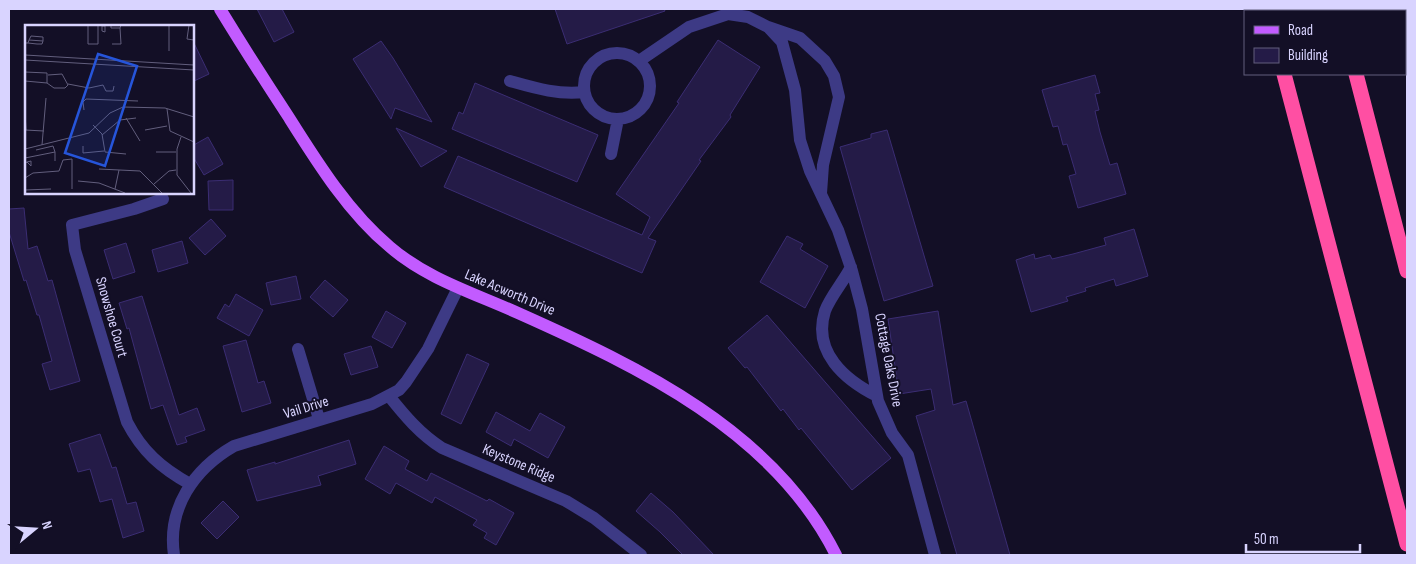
<svg xmlns="http://www.w3.org/2000/svg" width="1416" height="564" viewBox="0 0 1416 564" font-family="'Sofia Sans Condensed',sans-serif">
<style>
.building{fill:#241b47;stroke:#3b2d73}
.lines{fill:none;stroke-linecap:round;stroke-linejoin:round}
.minor{stroke:#3d3a85;stroke-width:12}
.major{stroke:#c25bff;stroke-width:12}
.highway{stroke:#ff4fa3;stroke-width:15}
.labels{text-anchor:middle;stroke-width:4;stroke-linejoin:round;paint-order:stroke}
.street-label{font-size:15px;fill:#d9d4ff;stroke:#130f26}
.inset-road{fill:none;stroke:#625e7d;stroke-width:1}
.view{fill:#2655da;fill-opacity:0.15;stroke:#2655da;stroke-width:2.5}
.inset-edge{fill:none;stroke:#d9d4ff;stroke-width:2.5}
</style>
<rect width="100%" height="100%" fill="#130f26"/>
<path class="building" d="M 257,9 L 282,9 L 294,32 L 274,42 Z
M 555,9 L 664,9 L 665,11 L 567,44 Z
M 192,39 L 209,74 L 192,82 Z
M 718,40 L 760,67 L 730,115 L 731,117 L 699,160 L 701,161 L 648,238 L 656,241 L 642,273 L 444,187 L 458,156 L 642,235 L 650,217 L 616,194 L 679,103 L 677,102 Z
M 381,41 L 393,58 L 432,122 L 395,108 L 391,119 L 353,59 Z
M 1095,75 L 1100,93 L 1095,94 L 1099,110 L 1095,111 L 1100,132 L 1110,165 L 1117,163 L 1126,194 L 1078,208 L 1069,176 L 1076,174 L 1067,144 L 1063,145 L 1058,126 L 1053,127 L 1042,90 Z
M 475,83 L 598,135 L 577,182 L 452,129 L 459,112 L 463,114 Z
M 396,128 L 447,151 L 421,167 Z
M 887,130 L 933,286 L 884,301 L 840,147 L 871,138 L 871,134 Z
M 208,137 L 223,164 L 204,175 L 192,155 L 192,146 Z
M 233,180 L 233,210 L 209,210 L 208,181 Z
M 24,208 L 28,249 L 37,246 L 48,281 L 52,280 L 80,381 L 50,390 L 42,364 L 52,361 L 39,315 L 37,315 L 26,280 L 24,281 L 9,232 L 9,209 Z
M 211,219 L 226,236 L 205,255 L 189,238 Z
M 1134,229 L 1148,276 L 1116,286 L 1114,279 L 1085,288 L 1086,291 L 1066,297 L 1068,301 L 1031,312 L 1016,260 L 1034,254 L 1035,259 L 1050,255 L 1052,259 L 1073,254 L 1106,245 L 1104,238 Z
M 787,236 L 803,244 L 800,249 L 828,266 L 805,308 L 760,282 Z
M 182,241 L 188,263 L 158,272 L 152,250 Z
M 126,243 L 135,272 L 113,279 L 104,250 Z
M 296,276 L 301,299 L 271,305 L 266,283 Z
M 325,280 L 348,300 L 333,317 L 310,297 Z
M 236,294 L 263,310 L 249,336 L 217,318 L 225,304 L 229,307 Z
M 142,296 L 179,415 L 197,408 L 205,430 L 185,437 L 187,442 L 177,445 L 163,405 L 151,409 L 129,328 L 127,329 L 119,303 Z
M 386,311 L 406,323 L 392,348 L 372,337 Z
M 938,311 L 953,405 L 966,401 L 1010,555 L 957,555 L 916,416 L 935,410 L 931,389 L 899,394 L 888,319 Z
M 767,315 L 891,458 L 852,490 L 801,428 L 799,430 L 783,409 L 781,411 L 747,367 L 745,368 L 728,348 Z
M 246,340 L 258,383 L 264,381 L 271,403 L 242,412 L 223,346 Z
M 371,346 L 378,367 L 351,375 L 344,354 Z
M 467,354 L 489,364 L 461,424 L 441,414 Z
M 496,412 L 530,431 L 540,413 L 565,427 L 548,458 L 514,439 L 511,446 L 486,432 Z
M 100,434 L 112,468 L 116,467 L 127,504 L 136,502 L 144,531 L 123,538 L 112,499 L 100,502 L 90,469 L 78,472 L 69,444 Z
M 349,440 L 356,464 L 318,476 L 321,485 L 257,501 L 247,470 L 275,462 L 275,464 Z
M 384,446 L 409,461 L 405,469 L 427,481 L 431,473 L 487,501 L 489,499 L 514,513 L 496,545 L 484,538 L 487,533 L 473,525 L 477,520 L 435,497 L 432,503 L 396,483 L 390,494 L 365,479 Z
M 651,493 L 673,512 L 714,555 L 683,555 L 660,532 L 636,511 Z
M 223,501 L 239,517 L 217,539 L 201,523 Z"/>
<g class="lines">
<path class="minor" d="M 768,27 L 800,38 L 825,61 L 834,76 L 839,97 L 823,165 L 821,193
M584 86a33 33 0 1 1 66 0a33 33 0 1 1-66 0Z
M 639,61 L 689,27 L 728,14 L 748,17 L 768,27 L 782,42 L 795,90 L 800,140 L 810,171 L 838,230 L 852,271 L 862,309 L 878,401 L 892,433 L 908,455 L 935,555
M 510,81 C 535,88 558,95 584,92
M 611,154 L 618,119
M 163,199 L 134,209 L 72,225 L 75,250 L 127,422 C 142,451 161,468 190,484
M 851,267 C 844,281 830,297 825,311 C 812,352 845,380 877,396
M 298,349 L 319,419
M 389,396 C 405,416 420,434 442,448 L 566,501 L 594,518 L 641,555
M 174,555 C 167,508 194,469 234,446 L 372,404 L 399,390 L 406,382 L 428,349 L 458,288"/>
<path class="major" d="M 220,9 C 242,45 265,81 288,116 C 317,162 348,212 390,247 C 427,279 474,293 518,313 C 639,367 774,431 836,555"/>
<path class="highway" d="M 1266,9 L 1267,11
M 1339,9 L 1340,11
M 1284,74 L 1407,544
M 1356,74 L 1407,271"/>
</g>
<g class="labels">
<g class="street-label">
<text transform="translate(510 292) rotate(23)" y="5">Lake Acworth Drive</text>
<text transform="translate(112 317) rotate(74)" y="5">Snowshoe Court</text>
<text transform="translate(889 360) rotate(79)" y="5">Cottage Oaks Drive</text>
<text transform="translate(306 407) rotate(-17)" y="5">Vail Drive</text>
<text transform="translate(519 463) rotate(23)" y="5">Keystone Ridge</text>
</g>
</g>
<g transform="translate(25 25)">
<rect width="169" height="169" fill="#130f26"/>
<path class="inset-road" d="M 63,0 L 63,19 L 73,19 L 73,0M 86,0 L 86,3 L 95,3 L 96,0M 164,0 L 162,14 L 169,15M 77,1 L 80,1 L 80,7 L 77,6 ZM 4,15 L 6,11 L 18,12 L 18,16M 0,18 L 3,18 L 12,19 L 17,19 L 18,16 L 4,15 L 3,18M 87,19 L 96,19 L 95,3M 144,26 L 144,0M 0,30 L 169,40M 0,35 L 169,45M 0,47 L 22,48 L 22,58M 0,56 L 22,58 L 29,63 L 40,63 L 43,60 L 37,49 L 23,50M 43,59 L 64,63 L 78,60 L 81,66 L 88,66 L 89,61M 142,84 L 145,106 L 169,117M 59,85 L 58,77 L 61,74 L 113,76M 0,88 L 1,105M 101,93 L 115,116M 68,100 L 77,109 L 80,127 L 101,129M 0,105 L 19,106M 120,105 L 142,101M 77,110 L 95,95 L 111,93M 156,112 L 152,124 L 152,150 L 166,168M 17,120 L 21,73M 58,121 L 58,128 L 79,126M 0,124 L 64,108 L 85,88 L 98,82 L 140,83 L 169,92M 11,125 L 28,121 L 30,127M 131,127 L 151,127M 0,133 L 30,127 L 30,136M 0,138 L 2,137 L 6,136 L 6,141 L 2,137M 74,144 L 115,146 L 137,168M 0,153 L 8,148 L 34,146 L 38,135 L 47,134 L 47,164M 53,156 L 74,158 L 100,168M 129,159 L 144,146 L 151,145M 90,164 L 94,145M 0,165 L 26,164"/>
<path class="view" d="M 73,29 L 112,41 L 80,141 L 40,128 Z"/>
<rect width="169" height="169" class="inset-edge"/>
</g>
<rect width="1416" height="564" fill="none" stroke="#d9d4ff" stroke-width="20"/>
<rect x="1244" y="10" width="162" height="65" fill="#130f26" stroke="#625e7d"/>
<rect x="1254" y="26" width="25" height="8" fill="#c25bff" stroke="#625e7d"/>
<text x="1288" y="35" font-size="15" fill="#d9d4ff">Road</text>
<rect x="1254" y="48" width="25" height="15" fill="#241b47" stroke="#625e7d"/>
<text x="1288" y="60" font-size="15" fill="#d9d4ff">Building</text>
<g transform="translate(35 529) rotate(72)" stroke="#130f26" stroke-width="4" paint-order="stroke">
<path d="M0-4L9 19L0 12L-9 19Z" fill="#d9d4ff"/>
<text y="-8" font-size="14" font-weight="bold" text-anchor="middle" fill="#d9d4ff">N</text>
</g>
<path d="M1246 544v8h114v-8" fill="none" stroke="#d9d4ff" stroke-width="2.5"/>
<text x="1254" y="544" font-size="15" fill="#d9d4ff" stroke="#130f26" stroke-width="4" paint-order="stroke">50 m</text>
</svg>
